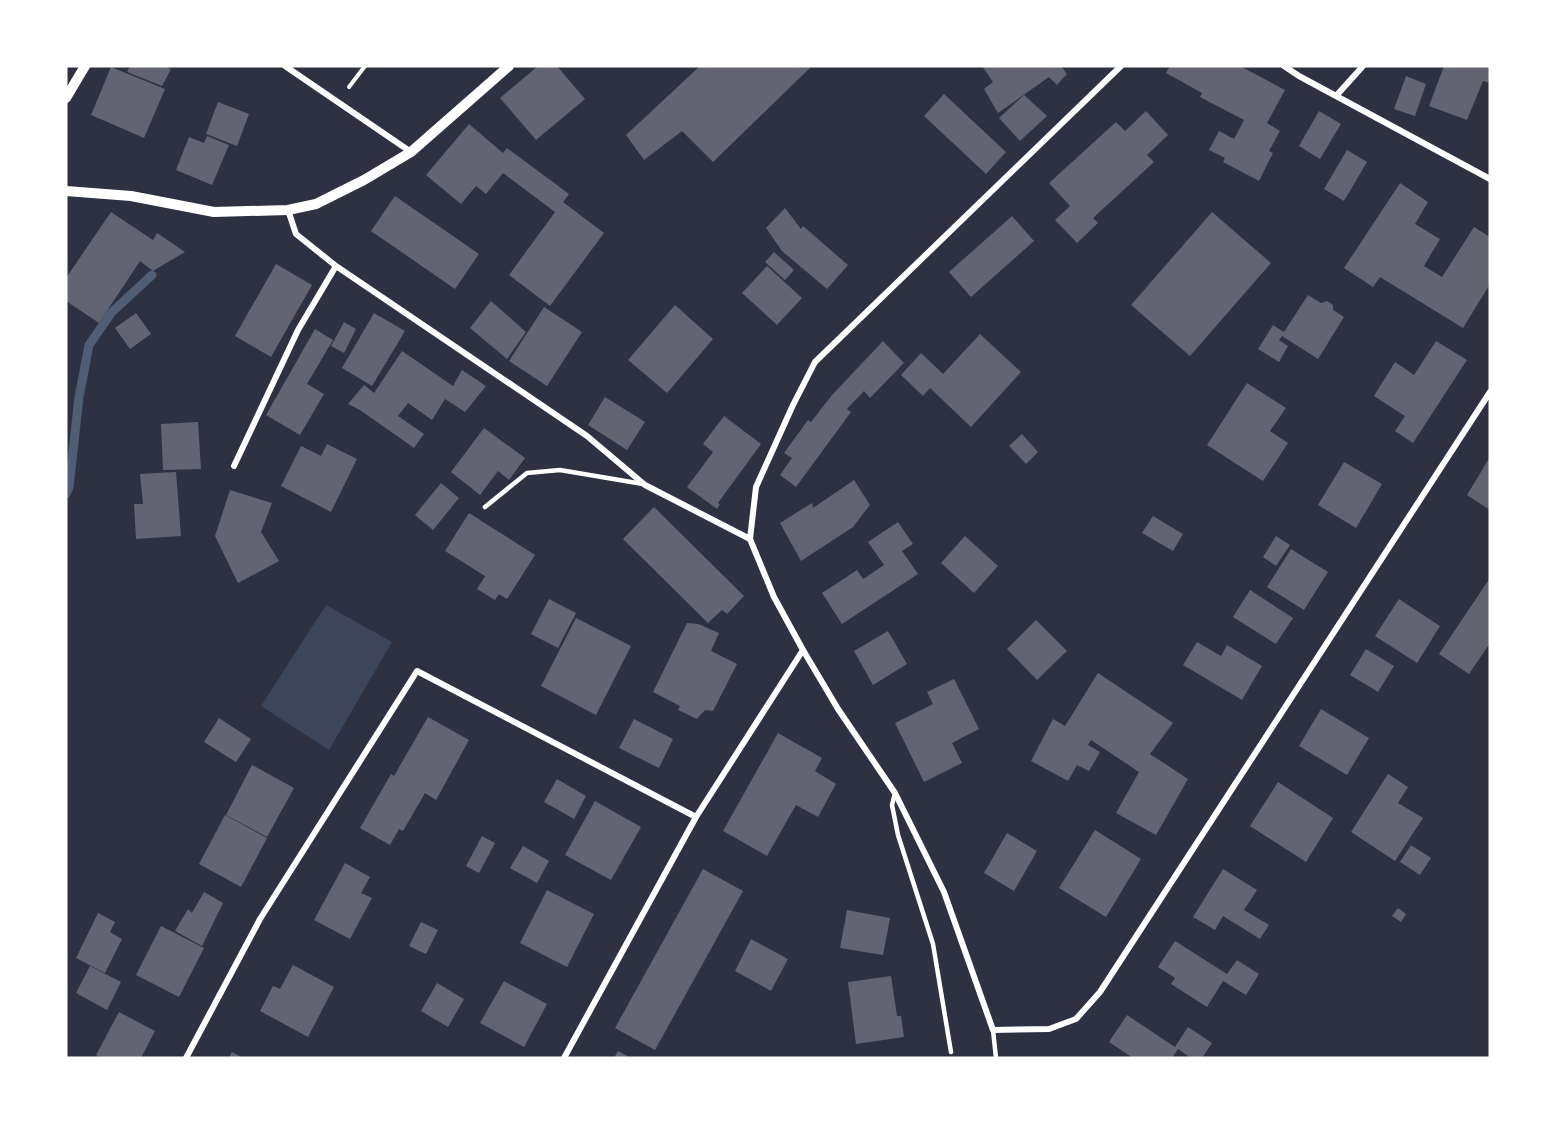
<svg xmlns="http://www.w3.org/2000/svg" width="1556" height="1124" viewBox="0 0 1556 1124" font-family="'Work Sans',sans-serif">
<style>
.green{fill:#3c4559}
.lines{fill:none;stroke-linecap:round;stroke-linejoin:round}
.stream{stroke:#4f5d75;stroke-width:9}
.building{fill:#626471}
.path{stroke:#fff;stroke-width:4}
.service{stroke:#fff;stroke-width:4.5}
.minor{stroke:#fff;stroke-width:6}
.tertiary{stroke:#fff;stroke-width:10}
</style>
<rect width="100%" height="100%" fill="#2d3142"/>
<path class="green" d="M 326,605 L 392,642 L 329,750 L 261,706 Z"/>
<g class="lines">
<path class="stream" d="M 66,494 L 69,487 L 79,397 L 89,345 L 112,312 L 152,275"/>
</g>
<path class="building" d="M 130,66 L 165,66 L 171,69 L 162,86 L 127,72 Z
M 538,66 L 557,66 L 585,99 L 536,140 L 500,98 Z
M 700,66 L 809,66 L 810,68 L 713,162 L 682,131 L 644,160 L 626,135 Z
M 982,66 L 1061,66 L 1067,74 L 1057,85 L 1049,77 L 998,113 L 984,89 L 993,82 Z
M 1170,66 L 1240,66 L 1285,90 L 1267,123 L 1280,131 L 1269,151 L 1273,153 L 1259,181 L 1223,162 L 1225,158 L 1209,150 L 1219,131 L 1234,139 L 1244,120 L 1200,97 L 1202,93 L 1166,73 Z
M 1444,66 L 1490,66 L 1490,83 L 1483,81 L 1467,120 L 1429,106 Z
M 111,67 L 165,89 L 144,138 L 91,115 Z
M 1406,76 L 1426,84 L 1415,116 L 1394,109 Z
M 944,94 L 1006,152 L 986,174 L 924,116 Z
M 1024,95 L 1047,116 L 1020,141 L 999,118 Z
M 218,102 L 249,114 L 237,146 L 206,134 Z
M 1146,111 L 1168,135 L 1147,155 L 1154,162 L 1093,218 L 1098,223 L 1077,243 L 1055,220 L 1070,206 L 1049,183 L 1116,122 L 1125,131 Z
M 1319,111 L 1341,124 L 1320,159 L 1299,146 Z
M 469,124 L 503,153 L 507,148 L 569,194 L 563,202 L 604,233 L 550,306 L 509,275 L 555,212 L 503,173 L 486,194 L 476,186 L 461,204 L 426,175 Z
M 207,136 L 229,145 L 212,185 L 176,170 L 189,137 L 204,143 Z
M 1347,150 L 1367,162 L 1344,201 L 1324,189 Z
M 1400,183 L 1428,202 L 1415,224 L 1440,239 L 1424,266 L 1442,277 L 1474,227 L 1490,237 L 1490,284 L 1463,328 L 1380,277 L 1373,287 L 1344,268 Z
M 395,196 L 479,254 L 455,289 L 371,231 Z
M 785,208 L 801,229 L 803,226 L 848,265 L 827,289 L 782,251 L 766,228 Z
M 111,212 L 153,240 L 157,233 L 185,252 L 153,271 L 140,261 L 99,323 L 66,301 L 66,278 Z
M 1212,212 L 1271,263 L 1190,356 L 1131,305 Z
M 1012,216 L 1034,241 L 971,297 L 949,272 Z
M 774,252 L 794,270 L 785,280 L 765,262 Z
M 276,264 L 312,285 L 271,357 L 235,336 Z
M 767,266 L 802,298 L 777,325 L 742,293 Z
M 1308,295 L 1321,303 L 1327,301 L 1333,305 L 1333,310 L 1344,317 L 1318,359 L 1282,336 L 1279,340 L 1288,346 L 1279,362 L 1258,349 L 1273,325 L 1284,332 Z
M 491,301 L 526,332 L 507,359 L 470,328 Z
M 675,305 L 713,339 L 667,393 L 628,360 Z
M 544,307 L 582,332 L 547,386 L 509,361 Z
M 136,313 L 151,334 L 130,349 L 115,328 Z
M 374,313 L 405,331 L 372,386 L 342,368 Z
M 344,322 L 356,329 L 344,353 L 331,346 Z
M 315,329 L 333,340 L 307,384 L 324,394 L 300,435 L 266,415 Z
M 980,334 L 1021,372 L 971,427 L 930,388 L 923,396 L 901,375 L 921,353 L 943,374 Z
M 883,341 L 904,363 L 870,398 L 864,391 L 847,409 L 851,412 L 796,487 L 780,475 L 792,458 L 784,453 L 808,420 L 811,422 L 832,395 Z
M 1436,341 L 1467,360 L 1413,443 L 1395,431 L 1405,416 L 1374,396 L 1395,362 L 1414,375 Z
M 402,351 L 453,386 L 462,370 L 486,386 L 465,412 L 445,399 L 432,420 L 408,403 L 398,416 L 424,434 L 414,448 L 360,410 L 348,404 L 364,385 L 374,393 Z
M 1247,383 L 1286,408 L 1270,431 L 1288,443 L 1263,481 L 1207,445 Z
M 605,397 L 645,422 L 627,450 L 588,425 Z
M 724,416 L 761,444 L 718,503 L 720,504 L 717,509 L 687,487 L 713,452 L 703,444 Z
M 198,422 L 201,469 L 163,470 L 161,424 Z
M 484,428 L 525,458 L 509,480 L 498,471 L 480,495 L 451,472 Z
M 1022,434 L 1038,452 L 1026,464 L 1009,446 Z
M 327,444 L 357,459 L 331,512 L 281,486 L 301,446 L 321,456 Z
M 1490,457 L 1490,510 L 1467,495 Z
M 1344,462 L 1382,484 L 1356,528 L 1318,505 Z
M 176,472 L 181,536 L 136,539 L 134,504 L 143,504 L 140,474 Z
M 854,480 L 870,505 L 853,527 L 801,561 L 780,523 L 812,503 L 813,508 Z
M 441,483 L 459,498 L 433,530 L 415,515 Z
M 230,490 L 272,503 L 261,532 L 279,561 L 238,583 L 215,536 Z
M 654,507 L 744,596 L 727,614 L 722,610 L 708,623 L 623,539 Z
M 469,513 L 535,555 L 507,599 L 499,594 L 495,600 L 477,589 L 485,576 L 445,551 Z
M 1153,516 L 1183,534 L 1173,551 L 1142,533 Z
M 898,522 L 913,544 L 902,551 L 918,574 L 842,624 L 822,593 L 857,570 L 863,579 L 884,565 L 868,542 Z
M 965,536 L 998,566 L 974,593 L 941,563 Z
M 1276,536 L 1290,545 L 1276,566 L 1263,557 Z
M 1291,549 L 1328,572 L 1304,610 L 1267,587 Z
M 1490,578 L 1490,643 L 1469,674 L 1439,654 Z
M 1250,590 L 1293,618 L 1276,644 L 1233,617 Z
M 549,599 L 576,613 L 558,648 L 531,634 Z
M 1399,599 L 1440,626 L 1417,663 L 1375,636 Z
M 576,618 L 631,646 L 596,715 L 541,686 Z
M 1036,620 L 1067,651 L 1037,680 L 1007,649 Z
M 687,623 L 698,624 L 719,633 L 711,651 L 737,664 L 713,711 L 705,710 L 697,719 L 678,710 L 680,706 L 653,692 Z
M 888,631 L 907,664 L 873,685 L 854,651 Z
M 1197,642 L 1221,656 L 1227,645 L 1262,666 L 1242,700 L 1183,665 Z
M 1366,649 L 1394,666 L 1378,692 L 1350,675 Z
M 1098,673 L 1173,723 L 1150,754 L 1188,779 L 1156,835 L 1116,813 L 1139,772 L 1091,740 L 1088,745 L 1100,752 L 1089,771 L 1077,765 L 1068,781 L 1031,761 L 1053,719 L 1065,726 Z
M 954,679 L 979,729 L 952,743 L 962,763 L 924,782 L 895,723 L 933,704 L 927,692 Z
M 1321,709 L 1369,738 L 1347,775 L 1299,746 Z
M 428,717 L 469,740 L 436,800 L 425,793 L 403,831 L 399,829 L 390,845 L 360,828 L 391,774 L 394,776 Z
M 219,718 L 251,739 L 236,762 L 204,742 Z
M 634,719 L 673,739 L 659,768 L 619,748 Z
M 778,733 L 822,758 L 815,771 L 836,784 L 818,817 L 796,805 L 767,856 L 723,831 Z
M 252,765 L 294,788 L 267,837 L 226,815 Z
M 1388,774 L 1408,787 L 1398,803 L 1423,818 L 1395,861 L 1351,832 Z
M 557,779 L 586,796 L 574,819 L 544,802 Z
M 1278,782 L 1333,818 L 1306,862 L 1250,826 Z
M 595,801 L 641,827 L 611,880 L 565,855 Z
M 225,815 L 267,838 L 241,887 L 199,864 Z
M 1095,830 L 1141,859 L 1106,917 L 1059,888 Z
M 1007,833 L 1037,851 L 1014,891 L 984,873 Z
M 482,836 L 495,843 L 479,873 L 466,866 Z
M 1411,845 L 1431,858 L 1420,875 L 1400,862 Z
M 523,846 L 549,861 L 537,883 L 510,868 Z
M 345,863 L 370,877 L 361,893 L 372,898 L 350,939 L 314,920 Z
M 703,869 L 743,891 L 655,1050 L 615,1028 Z
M 1223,869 L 1257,890 L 1244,910 L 1269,925 L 1260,939 L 1223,916 L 1215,930 L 1193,917 Z
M 547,890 L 594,914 L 567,967 L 520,943 Z
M 204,892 L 223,903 L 202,946 L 175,931 L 188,909 L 192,913 Z
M 1398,908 L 1406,914 L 1401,922 L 1392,916 Z
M 847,910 L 890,918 L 883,955 L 840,948 Z
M 98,913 L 115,922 L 110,932 L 122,939 L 105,973 L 76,958 Z
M 421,922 L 438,930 L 426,954 L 409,946 Z
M 161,926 L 204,948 L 179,997 L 136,975 Z
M 751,939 L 788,959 L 771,991 L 735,971 Z
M 1175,941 L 1227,974 L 1237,960 L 1259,974 L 1246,995 L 1223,981 L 1207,1007 L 1171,984 L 1175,978 L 1158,967 Z
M 293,965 L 334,987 L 308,1037 L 260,1011 L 273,986 L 280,989 Z
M 90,966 L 121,982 L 107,1010 L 76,993 Z
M 891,976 L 897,1016 L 901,1016 L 904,1037 L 856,1044 L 848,982 Z
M 504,981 L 547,1004 L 524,1047 L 480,1023 Z
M 437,983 L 464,999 L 448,1027 L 421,1011 Z
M 119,1012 L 155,1031 L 141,1058 L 102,1058 L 96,1055 Z
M 1127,1015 L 1175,1047 L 1188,1027 L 1212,1043 L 1202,1058 L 1191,1058 L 1178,1049 L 1172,1058 L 1133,1058 L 1109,1042 Z
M 618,1051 L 631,1058 L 614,1058 Z
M 232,1052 L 243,1058 L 229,1058 Z"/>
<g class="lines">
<path class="path" d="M 349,87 L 365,66"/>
<path class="service" d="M 485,507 L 527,473 L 560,470 L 643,484
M 895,793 L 892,805 L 898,835 L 933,944 L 951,1052
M 993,1030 L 996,1058"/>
<path class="minor" d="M 285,66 L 411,152
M 1121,66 L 815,362 L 793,405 L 756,487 L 750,539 L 774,597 L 803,650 L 838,709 L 895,793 L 944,892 L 993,1030 L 1049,1029 L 1076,1019 L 1100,992 L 1490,392
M 1284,66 L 1299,76 L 1490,179
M 1336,96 L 1363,66
M 288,210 L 296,234 L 336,266 L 587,436 L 645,485 L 750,539
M 234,466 L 298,330 L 336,266
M 186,1058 L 260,919 L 417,671 L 696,817
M 564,1058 L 696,817 L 803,650"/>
<path class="tertiary" d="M 66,98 L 85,66
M 66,191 L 131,196 L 214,212 L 288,210 L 316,204 L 364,180 L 411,152 L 509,66"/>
</g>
<rect width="1556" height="1124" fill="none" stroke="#ffffff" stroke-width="135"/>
</svg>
